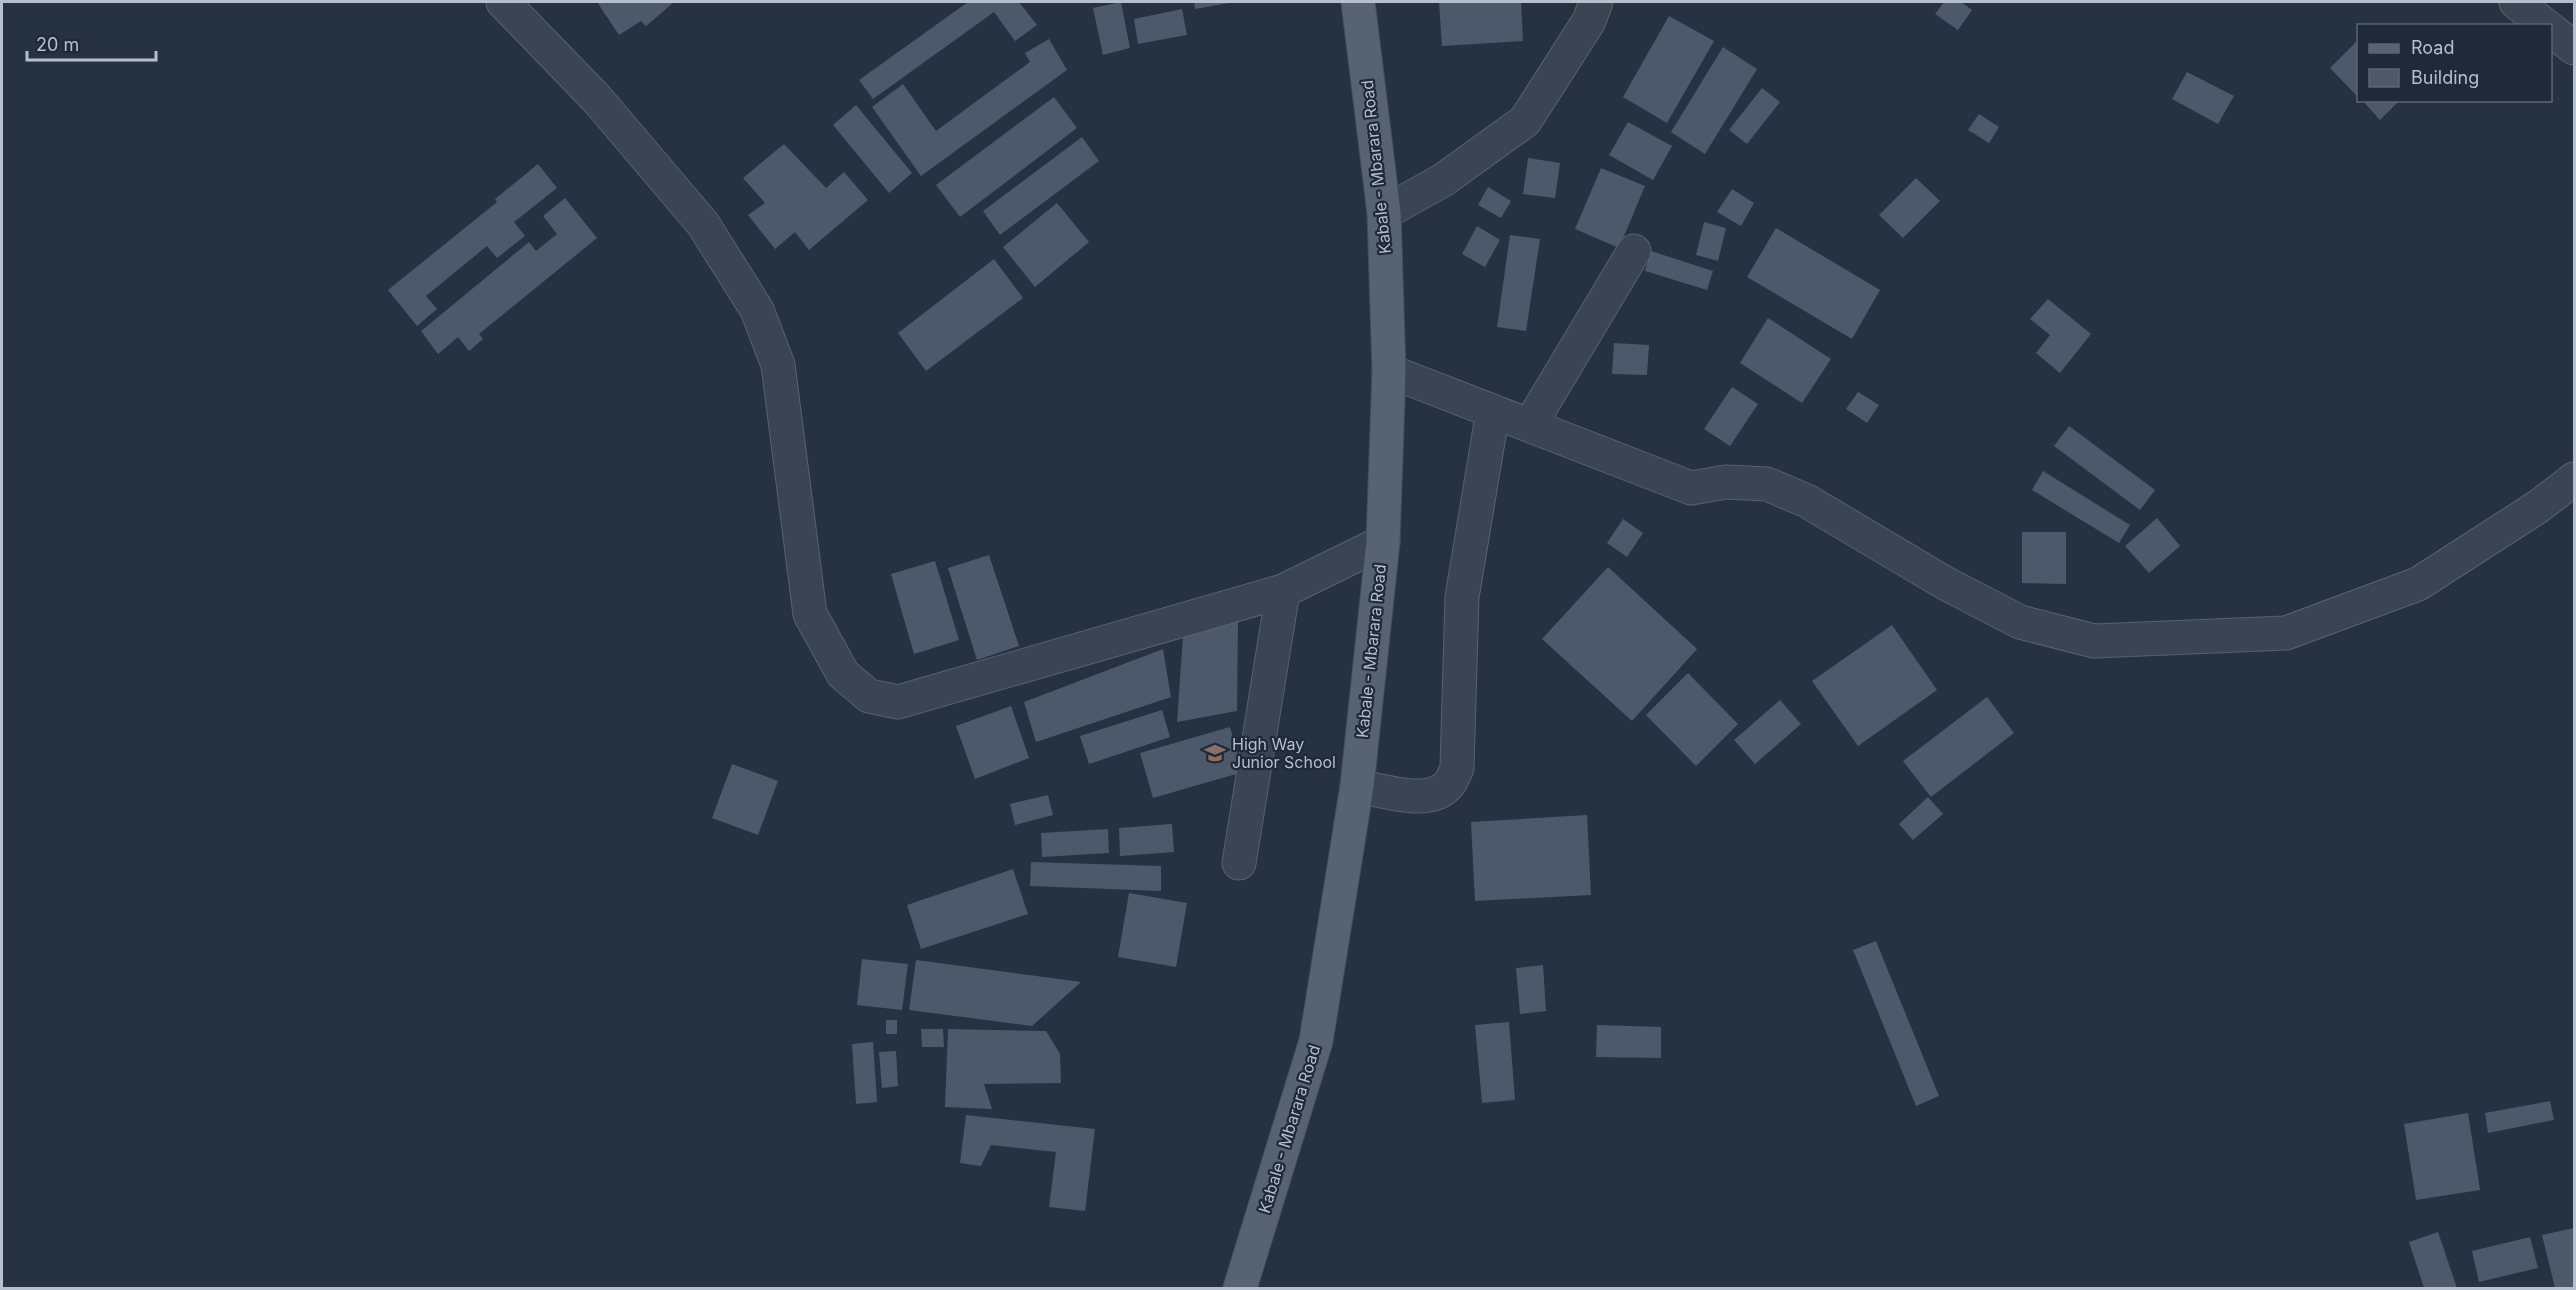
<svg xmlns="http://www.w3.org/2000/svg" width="2576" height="1290" viewBox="0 0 2576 1290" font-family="Inter,sans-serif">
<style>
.building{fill:#4c596b}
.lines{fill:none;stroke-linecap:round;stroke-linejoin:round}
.minor-casing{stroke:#58626f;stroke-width:35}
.major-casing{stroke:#444d5b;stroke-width:35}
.minor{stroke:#3a4452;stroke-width:33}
.major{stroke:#586371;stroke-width:33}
.labels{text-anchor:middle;stroke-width:4.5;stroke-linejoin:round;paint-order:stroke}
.street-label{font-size:16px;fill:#b7bfcc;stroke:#1f2937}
.poi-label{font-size:16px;fill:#b7bfcc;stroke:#1f2937;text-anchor:start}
</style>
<rect width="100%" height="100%" fill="#263242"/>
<path class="building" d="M 597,2 L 674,2 L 646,26 L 641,21 L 619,35 Z
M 968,2 L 1019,2 L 1037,25 L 1015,41 L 994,12 L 873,99 L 859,80 Z
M 1121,2 L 1130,48 L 1103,55 L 1093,8 Z
M 1194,2 L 1229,2 L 1229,3 L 1195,9 Z
M 1439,2 L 1521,2 L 1523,41 L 1442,46 Z
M 1944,2 L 1961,2 L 1972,10 L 1958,30 L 1935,14 Z
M 1182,9 L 1187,35 L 1138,44 L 1134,19 Z
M 1669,16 L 1714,41 L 1667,123 L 1623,97 Z
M 1049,39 L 1067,70 L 921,176 L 872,107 L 903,84 L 936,131 L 1030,62 L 1025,53 Z
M 2358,40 L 2358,97 L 2330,68 Z
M 1723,47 L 1757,69 L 1705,154 L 1671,132 Z
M 2187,72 L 2234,96 L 2218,124 L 2172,99 Z
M 1762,88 L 1780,102 L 1747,144 L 1729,130 Z
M 1054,97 L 1077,128 L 960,217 L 936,185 Z
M 2362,100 L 2400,100 L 2380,120 Z
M 856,105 L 912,173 L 889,193 L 833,125 Z
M 1979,114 L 1999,127 L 1989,143 L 1968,130 Z
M 1628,122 L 1672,146 L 1653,180 L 1609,155 Z
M 1082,137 L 1099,161 L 1000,235 L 983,211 Z
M 784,144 L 826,188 L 844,172 L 868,200 L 809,250 L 795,232 L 775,249 L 748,215 L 765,203 L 743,178 Z
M 1528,158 L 1560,163 L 1555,198 L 1523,194 Z
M 538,164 L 557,188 L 514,222 L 525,236 L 497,258 L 487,246 L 426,296 L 437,309 L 417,326 L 388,290 L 497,202 L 495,199 Z
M 1601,168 L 1645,186 L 1619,248 L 1575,229 Z
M 1916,178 L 1940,201 L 1903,238 L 1879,215 Z
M 1488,187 L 1511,201 L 1501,218 L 1478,205 Z
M 1732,189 L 1754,203 L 1741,226 L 1717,212 Z
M 565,198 L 597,238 L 479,334 L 483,339 L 469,351 L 458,337 L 438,354 L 421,331 L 529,242 L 536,251 L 557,234 L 543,216 Z
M 1057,203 L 1089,242 L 1035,287 L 1003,247 Z
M 1704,222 L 1726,228 L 1718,261 L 1696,255 Z
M 1477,226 L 1500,240 L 1485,267 L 1462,254 Z
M 1776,228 L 1880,290 L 1852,339 L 1747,277 Z
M 1510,235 L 1540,239 L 1526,331 L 1497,327 Z
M 1651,251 L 1713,271 L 1707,290 L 1645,271 Z
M 994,259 L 1023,298 L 926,371 L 898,333 Z
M 2048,299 L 2091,334 L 2060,373 L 2036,353 L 2050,335 L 2030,319 Z
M 1768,318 L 1831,359 L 1802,403 L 1740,363 Z
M 1614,343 L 1649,345 L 1647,375 L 1612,374 Z
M 1732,387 L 1758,404 L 1730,446 L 1704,429 Z
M 1858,392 L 1879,405 L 1867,423 L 1846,409 Z
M 2069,426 L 2155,490 L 2140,510 L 2054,446 Z
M 2043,471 L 2130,525 L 2119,543 L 2032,490 Z
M 2157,518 L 2180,546 L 2149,573 L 2125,546 Z
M 1623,519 L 1643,533 L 1627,557 L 1607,543 Z
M 2022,532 L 2066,532 L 2066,584 L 2022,583 Z
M 989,555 L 1019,646 L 977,660 L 948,568 Z
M 935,561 L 959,640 L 914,654 L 891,574 Z
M 1608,567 L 1697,649 L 1632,721 L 1542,639 Z
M 1238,619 L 1237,711 L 1177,722 L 1183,636 Z
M 1892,625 L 1937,690 L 1858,746 L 1812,681 Z
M 1163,649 L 1171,697 L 1036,742 L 1024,702 Z
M 1688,673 L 1738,724 L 1696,766 L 1646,715 Z
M 1987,697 L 2014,733 L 1931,797 L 1903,761 Z
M 1780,700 L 1801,724 L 1755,764 L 1734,740 Z
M 1011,706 L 1029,758 L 975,779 L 956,726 Z
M 1162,710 L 1170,737 L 1089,764 L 1080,736 Z
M 1230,727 L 1243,772 L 1153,798 L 1140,753 Z
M 732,764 L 778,781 L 758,835 L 712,818 Z
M 1048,795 L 1053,815 L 1015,825 L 1010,804 Z
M 1928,797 L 1943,814 L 1913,840 L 1899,824 Z
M 1587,815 L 1591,895 L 1475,901 L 1471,822 Z
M 1172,824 L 1174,852 L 1120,856 L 1119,828 Z
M 1108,829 L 1109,853 L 1042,857 L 1041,833 Z
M 1031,862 L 1161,866 L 1161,891 L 1030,886 Z
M 1013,869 L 1028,914 L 921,949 L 907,905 Z
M 1129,893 L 1187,903 L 1176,967 L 1118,957 Z
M 1876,941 L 1939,1096 L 1916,1106 L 1853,950 Z
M 862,959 L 908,964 L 902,1010 L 857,1005 Z
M 916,960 L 1081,982 L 1032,1026 L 909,1010 Z
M 1543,965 L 1546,1011 L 1520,1014 L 1516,968 Z
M 886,1020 L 897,1020 L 897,1034 L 886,1034 Z
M 1509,1022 L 1515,1100 L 1482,1103 L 1475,1025 Z
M 1597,1025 L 1661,1027 L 1661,1058 L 1596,1057 Z
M 921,1029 L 943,1029 L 944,1047 L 922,1047 Z
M 948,1029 L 1046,1031 L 1060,1054 L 1061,1083 L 984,1084 L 992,1109 L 945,1107 Z
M 873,1042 L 877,1102 L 856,1104 L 852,1044 Z
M 896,1051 L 898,1086 L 882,1088 L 879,1052 Z
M 2550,1101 L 2554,1120 L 2488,1133 L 2485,1113 Z
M 2468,1113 L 2480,1190 L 2416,1200 L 2404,1124 Z
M 966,1115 L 1095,1129 L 1085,1211 L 1049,1207 L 1056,1152 L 991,1145 L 981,1166 L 960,1163 Z
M 2574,1228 L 2574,1288 L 2555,1288 L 2542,1235 Z
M 2438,1232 L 2457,1288 L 2424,1288 L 2409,1242 Z
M 2530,1237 L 2538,1268 L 2479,1282 L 2472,1251 Z"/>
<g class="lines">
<defs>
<path id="minor" d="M 503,2 L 597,99 L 703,224 L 757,310 L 778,365 L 810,614 L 843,674 L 869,696 L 898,702 L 1283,591 L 1383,542
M 2516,2 L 2546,26
M 2550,29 L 2574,48
M 1384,213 L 1443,180 L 1525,121 L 1589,21 L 1596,2
M 1389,371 L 1691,488 L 1726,482 L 1767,484 L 1807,501 L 1945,583 L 2020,622 L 2094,641 L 2286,633 L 2418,584 L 2539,506 L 2574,479
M 1530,425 L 1634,251
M 1357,786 C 1382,790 1429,807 1448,785 C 1452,781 1455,773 1457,768 L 1462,597 L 1493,411
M 1239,863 L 1283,591"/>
<path id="major" d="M 1240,1288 L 1316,1041 L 1357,786 L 1383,542 L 1389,371 L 1384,213 L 1358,2"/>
</defs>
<use href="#minor" class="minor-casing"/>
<use href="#major" class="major-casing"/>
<use href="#minor" class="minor"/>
<use href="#major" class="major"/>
</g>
<defs>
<symbol id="school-bare" viewBox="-9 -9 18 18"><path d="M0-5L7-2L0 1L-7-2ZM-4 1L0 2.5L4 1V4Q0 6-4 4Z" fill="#8d6e63" stroke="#1f2937" stroke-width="2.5" paint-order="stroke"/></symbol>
</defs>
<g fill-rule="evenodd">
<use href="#school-bare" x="1200" y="738" width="30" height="30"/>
</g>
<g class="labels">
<g class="street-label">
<text transform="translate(1376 167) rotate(-96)" y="6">Kabale - Mbarara Road</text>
<text transform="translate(1371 651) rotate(-84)" y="6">Kabale - Mbarara Road</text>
<text transform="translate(1289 1129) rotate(-73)" y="6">Kabale - Mbarara Road</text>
</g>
<g class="poi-label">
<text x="1232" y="750">High Way<tspan x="1232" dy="18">Junior School</tspan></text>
</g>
</g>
<rect width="2576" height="1290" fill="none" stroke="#b7bfcc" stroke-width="6"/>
<rect x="2357" y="24" width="195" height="78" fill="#1f2937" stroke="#5c6573" stroke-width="1.5"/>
<rect x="2369" y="44" width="30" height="9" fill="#586371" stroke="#5c6573" stroke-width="1.5"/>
<text x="2411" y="54" font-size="18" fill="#b7bfcc">Road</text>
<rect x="2369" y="69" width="30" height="18" fill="#4c596b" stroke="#5c6573" stroke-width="1.5"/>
<text x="2411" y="84" font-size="18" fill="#b7bfcc">Building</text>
<path d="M27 51v9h129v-9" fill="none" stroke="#b7bfcc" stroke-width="3"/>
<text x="36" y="51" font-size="18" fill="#b7bfcc" stroke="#1f2937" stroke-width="4.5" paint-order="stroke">20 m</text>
</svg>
